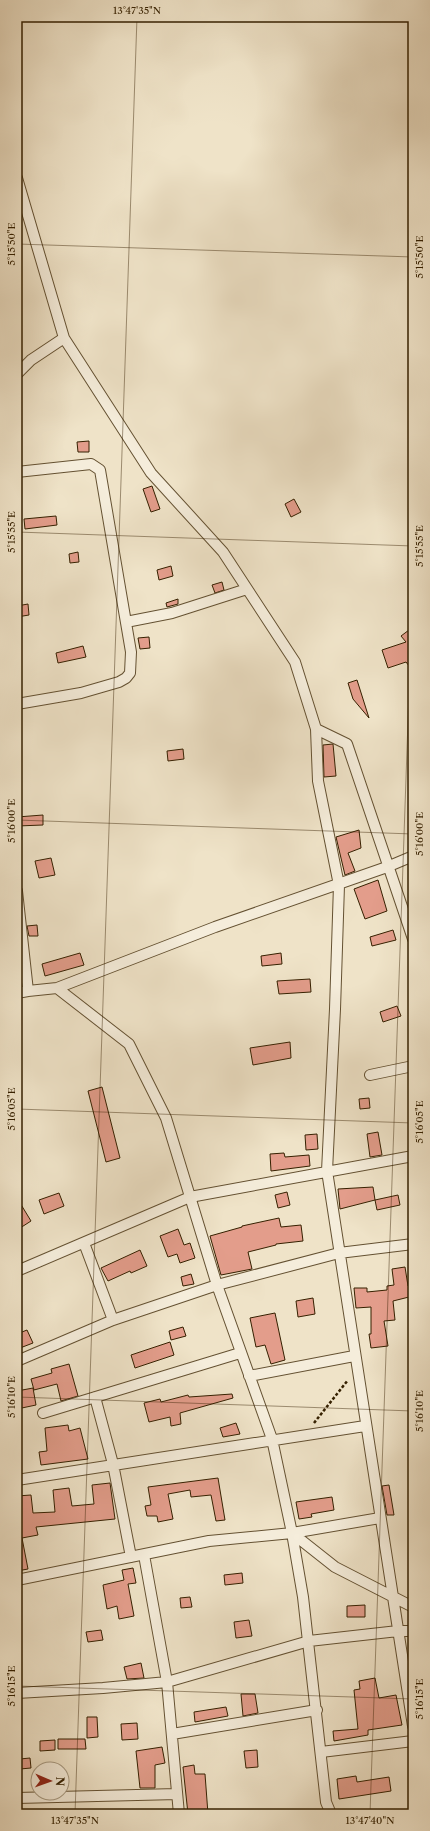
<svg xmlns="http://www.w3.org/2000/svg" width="430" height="1831" viewBox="0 0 430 1831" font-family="'Libre Caslon Text',serif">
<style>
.building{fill:#e39d8b;stroke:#352000}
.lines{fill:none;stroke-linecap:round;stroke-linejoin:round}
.minor-casing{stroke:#645132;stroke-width:12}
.path{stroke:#352000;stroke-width:2.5;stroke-dasharray:3 2;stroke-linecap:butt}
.minor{stroke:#f5eddb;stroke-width:10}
.ticks{fill:none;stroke:#352000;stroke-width:1;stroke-opacity:0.45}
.neatline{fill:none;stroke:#352000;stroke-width:1.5}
.ticks-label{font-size:10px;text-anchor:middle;fill:#352000}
</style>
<rect width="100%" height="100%" fill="#efe3c8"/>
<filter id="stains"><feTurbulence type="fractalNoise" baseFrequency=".005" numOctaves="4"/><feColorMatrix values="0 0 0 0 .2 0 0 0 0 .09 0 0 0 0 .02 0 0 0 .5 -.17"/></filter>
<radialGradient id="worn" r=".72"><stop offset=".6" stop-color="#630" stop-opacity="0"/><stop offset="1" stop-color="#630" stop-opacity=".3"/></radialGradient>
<path class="building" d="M 89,441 L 89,452 L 78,452 L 77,442 Z
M 152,486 L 160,509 L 151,512 L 143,489 Z
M 294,499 L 301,512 L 291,517 L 285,504 Z
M 56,516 L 57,525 L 25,529 L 24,519 Z
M 78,552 L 79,562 L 70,563 L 69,554 Z
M 171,566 L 173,576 L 159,580 L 157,570 Z
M 222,582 L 224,590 L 215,593 L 212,585 Z
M 178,599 L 178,604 L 167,607 L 166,603 Z
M 28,604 L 29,615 L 17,617 L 17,606 Z
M 409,630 L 413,635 L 413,671 L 406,662 L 388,668 L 382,650 L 406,642 L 401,636 Z
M 149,637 L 150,648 L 140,649 L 138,638 Z
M 83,646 L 86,657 L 58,663 L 56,653 Z
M 357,680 L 369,718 L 353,699 L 348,683 Z
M 333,744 L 336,776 L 324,777 L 323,745 Z
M 183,749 L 184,759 L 168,761 L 167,751 Z
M 43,815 L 43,825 L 17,826 L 17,817 Z
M 359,830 L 361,848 L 348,853 L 355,871 L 345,875 L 336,837 Z
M 51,858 L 55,875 L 39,878 L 35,861 Z
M 378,880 L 387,911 L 365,919 L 354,889 Z
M 37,925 L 38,936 L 29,936 L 27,926 Z
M 393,930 L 396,940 L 372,946 L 370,937 Z
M 80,953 L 84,965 L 45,976 L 42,964 Z
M 281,953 L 282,964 L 262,966 L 261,956 Z
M 310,979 L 311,992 L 279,994 L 277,981 Z
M 397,1006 L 401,1016 L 383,1022 L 380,1012 Z
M 290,1042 L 291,1058 L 253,1065 L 250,1048 Z
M 102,1087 L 120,1158 L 106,1162 L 88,1091 Z
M 369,1098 L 370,1108 L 360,1109 L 359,1099 Z
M 378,1132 L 382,1155 L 370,1157 L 367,1134 Z
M 317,1134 L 318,1149 L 306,1150 L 305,1135 Z
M 284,1153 L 285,1157 L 309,1155 L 310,1166 L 271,1171 L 270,1154 Z
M 373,1187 L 375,1200 L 340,1209 L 338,1189 Z
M 287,1192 L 290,1205 L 278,1208 L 275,1195 Z
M 59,1193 L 64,1206 L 44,1214 L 39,1200 Z
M 398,1195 L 400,1205 L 377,1210 L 375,1200 Z
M 17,1198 L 31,1221 L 17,1230 Z
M 279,1218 L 281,1227 L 301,1225 L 303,1241 L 276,1244 L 276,1245 L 248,1252 L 252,1269 L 221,1275 L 210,1236 L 242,1227 L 242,1226 Z
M 178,1229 L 184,1245 L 190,1243 L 195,1258 L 180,1263 L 177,1254 L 168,1257 L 160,1236 Z
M 140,1250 L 147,1266 L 131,1273 L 130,1271 L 108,1281 L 101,1268 Z
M 405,1267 L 408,1286 L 413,1285 L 413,1296 L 393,1301 L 395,1320 L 384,1321 L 388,1346 L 371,1348 L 369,1334 L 371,1334 L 371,1307 L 356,1308 L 354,1288 L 367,1288 L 367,1292 L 387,1290 L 387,1286 L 394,1285 L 392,1269 Z
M 191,1274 L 194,1284 L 183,1286 L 181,1277 Z
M 313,1298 L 315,1314 L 298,1317 L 296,1301 Z
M 275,1313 L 285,1360 L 271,1364 L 265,1345 L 256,1347 L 250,1318 Z
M 183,1327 L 186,1336 L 171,1340 L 169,1331 Z
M 27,1330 L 33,1343 L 20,1348 L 17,1339 L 17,1334 Z
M 170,1342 L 174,1355 L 135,1368 L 131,1355 Z
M 69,1364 L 78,1396 L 61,1401 L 57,1384 L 34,1390 L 31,1379 L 52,1373 L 51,1369 Z
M 33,1388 L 36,1405 L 17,1409 L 17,1391 Z
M 232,1394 L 233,1398 L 180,1413 L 181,1424 L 171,1426 L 170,1417 L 149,1422 L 144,1403 L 160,1399 L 161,1402 L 188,1395 L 189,1397 Z
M 236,1423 L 240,1434 L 223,1437 L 220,1428 Z
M 68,1425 L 69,1431 L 80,1428 L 88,1459 L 41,1465 L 39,1452 L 47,1451 L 45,1428 Z
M 218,1478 L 225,1520 L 216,1521 L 211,1495 L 191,1497 L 190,1490 L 168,1494 L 173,1519 L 158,1522 L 157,1516 L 147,1516 L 145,1506 L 151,1505 L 148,1487 Z
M 110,1483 L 115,1519 L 36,1527 L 38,1535 L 22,1538 L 28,1569 L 17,1571 L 17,1537 L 20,1537 L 17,1496 L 31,1495 L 33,1513 L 55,1512 L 53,1490 L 69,1488 L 72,1506 L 94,1504 L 92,1485 Z
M 389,1485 L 394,1515 L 387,1515 L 382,1486 Z
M 332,1497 L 334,1510 L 311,1514 L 312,1517 L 299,1519 L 296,1502 Z
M 133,1568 L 136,1583 L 128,1584 L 134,1616 L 119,1619 L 117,1606 L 107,1609 L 103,1585 L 124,1580 L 122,1570 Z
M 242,1573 L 243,1583 L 225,1585 L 224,1575 Z
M 190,1597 L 192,1607 L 181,1608 L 180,1598 Z
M 365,1605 L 365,1617 L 347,1617 L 347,1606 Z
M 249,1620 L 252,1636 L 236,1638 L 234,1622 Z
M 101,1630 L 103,1640 L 88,1642 L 86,1632 Z
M 141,1663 L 144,1678 L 127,1679 L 124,1667 Z
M 375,1678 L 379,1698 L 396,1695 L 402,1725 L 368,1730 L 368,1735 L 334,1741 L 333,1731 L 358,1729 L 354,1690 L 360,1689 L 359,1681 Z
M 241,1694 L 255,1694 L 258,1713 L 243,1716 Z
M 226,1707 L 228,1716 L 195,1722 L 194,1712 Z
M 87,1717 L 97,1717 L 98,1737 L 87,1738 Z
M 137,1723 L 138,1739 L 122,1740 L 121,1724 Z
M 58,1739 L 85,1739 L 86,1749 L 58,1749 Z
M 55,1740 L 55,1750 L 40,1751 L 40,1741 Z
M 162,1747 L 165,1763 L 155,1765 L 155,1788 L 140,1788 L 136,1751 Z
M 257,1750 L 258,1767 L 246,1768 L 244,1751 Z
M 30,1758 L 31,1768 L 20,1769 L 20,1759 Z
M 194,1765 L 195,1774 L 205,1774 L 208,1814 L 188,1814 L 183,1767 Z
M 356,1776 L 357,1782 L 389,1777 L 391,1791 L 339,1799 L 337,1779 Z"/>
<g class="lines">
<defs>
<path id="minor" d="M 17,178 L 64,338 L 151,473 L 223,552 L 295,662 L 316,729 L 347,744 L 413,939
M 17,374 L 31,360 L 64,338
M 17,472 L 91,464 L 100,470 L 131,652 L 130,673 L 126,678 L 119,682 L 81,693 L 17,704
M 126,622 L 172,613 L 247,589
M 316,729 L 318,781 L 339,885 L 335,1009 L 327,1171 L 413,1726
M 17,891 L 28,991 L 57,988 L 129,1044 L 166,1118 L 217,1285 L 272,1439 L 292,1533 L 303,1597 L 326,1802 L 331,1814
M 57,988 L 215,927 L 387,867 L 413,856
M 17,993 L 28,991
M 370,1075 L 413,1066
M 84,1243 L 113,1320
M 17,1271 L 190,1197 L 413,1156
M 17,1361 L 113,1320 L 217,1285 L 339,1253 L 413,1244
M 249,1376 L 354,1356
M 95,1397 L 113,1464 L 131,1557
M 43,1413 L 240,1353
M 17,1480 L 365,1426
M 292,1533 L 335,1567 L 413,1607
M 144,1555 L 167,1682 L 179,1814
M 17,1580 L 209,1541 L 292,1533 L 380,1518
M 17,1693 L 103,1688 L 167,1682 L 309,1641 L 398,1631 L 413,1631
M 172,1734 L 317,1710
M 321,1752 L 413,1741
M 17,1798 L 177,1794"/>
</defs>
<use href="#minor" class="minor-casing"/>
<path class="path" d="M 314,1423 L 348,1380"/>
<use href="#minor" class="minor"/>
</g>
<path class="ticks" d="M 17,244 L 413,257M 17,532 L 413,546M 17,820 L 413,834M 17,1109 L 413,1123M 17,1397 L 413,1411M 17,1686 L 413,1699M 75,1814 L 137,17M 370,1814 L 413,577"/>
<rect width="430" height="1831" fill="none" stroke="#efe3c8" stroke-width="44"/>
<g transform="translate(50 1781) rotate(92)"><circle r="19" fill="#f5eddb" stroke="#a89b83"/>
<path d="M0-3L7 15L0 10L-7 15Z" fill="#8f2418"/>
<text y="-6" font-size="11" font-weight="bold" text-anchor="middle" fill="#352000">N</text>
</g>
<rect x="22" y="22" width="386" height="1787" class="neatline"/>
<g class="ticks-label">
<text x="137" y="14">13°47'35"N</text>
<text transform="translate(11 244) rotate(-90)" y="4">5°15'50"E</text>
<text transform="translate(419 257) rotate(-90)" y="4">5°15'50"E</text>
<text transform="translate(11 532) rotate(-90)" y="4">5°15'55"E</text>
<text transform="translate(419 546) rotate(-90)" y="4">5°15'55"E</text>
<text transform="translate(11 821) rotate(-90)" y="4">5°16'00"E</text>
<text transform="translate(419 834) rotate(-90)" y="4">5°16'00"E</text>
<text transform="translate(11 1109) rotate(-90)" y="4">5°16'05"E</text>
<text transform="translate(419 1122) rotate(-90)" y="4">5°16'05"E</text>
<text transform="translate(11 1397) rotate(-90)" y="4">5°16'10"E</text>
<text transform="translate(419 1411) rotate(-90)" y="4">5°16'10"E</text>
<text transform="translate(11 1686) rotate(-90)" y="4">5°16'15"E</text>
<text transform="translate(419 1699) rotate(-90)" y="4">5°16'15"E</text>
<text x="75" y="1824">13°47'35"N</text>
<text x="370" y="1824">13°47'40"N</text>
</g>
<rect width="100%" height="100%" filter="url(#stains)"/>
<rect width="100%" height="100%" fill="url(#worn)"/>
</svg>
